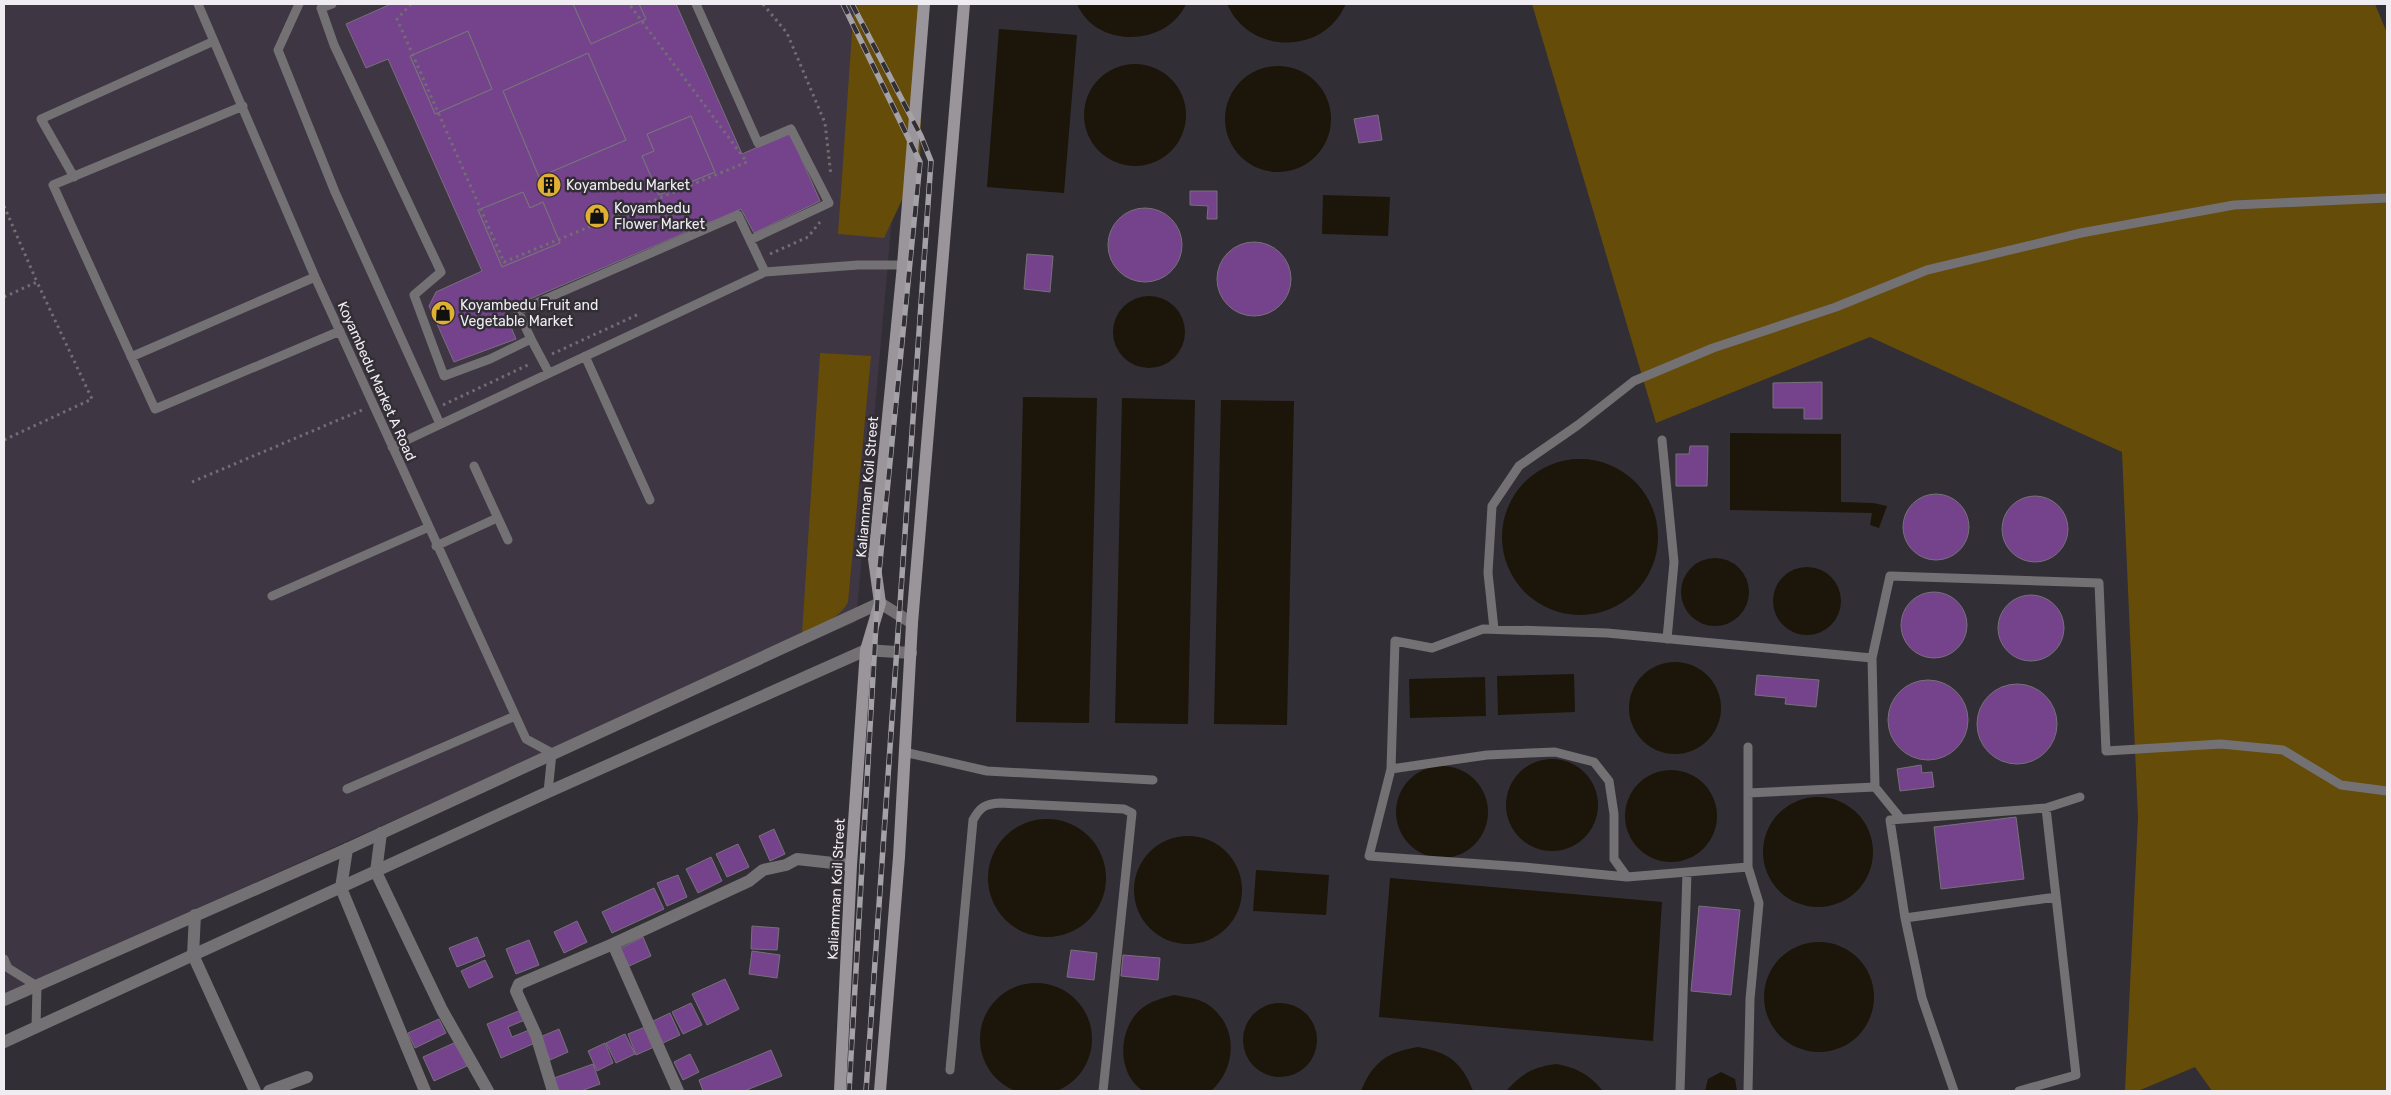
<svg xmlns="http://www.w3.org/2000/svg" width="2391" height="1095" viewBox="0 0 2391 1095" font-family="Rubik,sans-serif">
<style>
.built{fill:#3e3642}
.green{fill:#654c09}
.water{fill:#1b1609}
.building{fill:#75438c;stroke:#767179;fill-rule:evenodd}
.lines{fill:none;stroke-linecap:round;stroke-linejoin:round}
.path{stroke:#716d73;stroke-width:3;stroke-dasharray:2.5 4;stroke-linecap:butt}
.service{stroke:#737174;stroke-width:9}
.minor{stroke:#737174;stroke-width:12}
.tertiary{stroke:#737174;stroke-width:12}
.secondary{stroke:#99959b;stroke-width:12}
.rail-casing{stroke:#a4a1a7;stroke-width:5.5}
.rail{stroke:#322e35;stroke-width:4;stroke-dasharray:11;stroke-linecap:butt}
.labels{text-anchor:middle;stroke-width:5;stroke-linejoin:round;paint-order:stroke}
.poi-label{font-size:14px;fill:#f0edf2;stroke:#322e35;text-anchor:start}
.street-label{font-size:14px;fill:#f0edf2;stroke:#322e35}
</style>
<rect width="100%" height="100%" fill="#322e35"/>
<path class="built" d="M 4,4 L 911,4 L 856,622 L 479,782 L 4,995 Z"/>
<path class="green" d="M 854,4 L 924,4 L 920,162 L 884,238 L 838,234 Z
M 1532,4 L 2375,4 L 2387,33 L 2387,1091 L 2212,1091 L 2195,1067 L 2138,1091 L 2125,1091 L 2138,818 L 2122,452 L 1870,337 L 1656,423 Z
M 820,353 L 871,356 L 848,602 C 839,620 819,625 802,634 Z"/>
<path class="water" d="M 1077,4 L 1186,4 C 1167,47 1096,49 1077,4 Z
M 1227,4 L 1346,4 C 1343,9 1340,16 1336,20 C 1312,50 1262,50 1237,20 C 1233,16 1230,9 1227,4 Z
M 999,29 L 1077,35 L 1064,193 L 987,187 Z
M1084 115a51 51 0 1 1 102 0a51 51 0 1 1-102 0Z
M1225 119a53 53 0 1 1 106 0a53 53 0 1 1-106 0Z
M 1323,195 L 1390,197 L 1388,236 L 1322,234 Z
M1113 332a36 36 0 1 1 72 0a36 36 0 1 1-72 0Z
M 1023,397 L 1097,398 L 1089,723 L 1016,722 Z
M 1122,398 L 1195,400 L 1188,724 L 1115,723 Z
M 1221,400 L 1294,401 L 1287,725 L 1214,724 Z
M 1730,433 L 1841,434 L 1841,502 L 1873,503 L 1887,506 L 1879,528 L 1870,525 L 1872,513 L 1730,510 Z
M1502 537a78 78 0 1 1 156 0a78 78 0 1 1-156 0Z
M1681 592a34 34 0 1 1 68 0a34 34 0 1 1-68 0Z
M1773 601a34 34 0 1 1 68 0a34 34 0 1 1-68 0Z
M1629 708a46 46 0 1 1 92 0a46 46 0 1 1-92 0Z
M 1574,674 L 1575,712 L 1498,715 L 1497,676 Z
M 1485,677 L 1486,716 L 1410,718 L 1409,679 Z
M1506 805a46 46 0 1 1 92 0a46 46 0 1 1-92 0Z
M1396 812a46 46 0 1 1 92 0a46 46 0 1 1-92 0Z
M1625 816a46 46 0 1 1 92 0a46 46 0 1 1-92 0Z
M1763 852a55 55 0 1 1 110 0a55 55 0 1 1-110 0Z
M988 878a59 59 0 1 1 118 0a59 59 0 1 1-118 0Z
M1134 890a54 54 0 1 1 108 0a54 54 0 1 1-108 0Z
M 1256,870 L 1329,875 L 1326,915 L 1253,911 Z
M 1390,878 L 1662,902 L 1653,1041 L 1379,1017 Z
M1764 997a55 55 0 1 1 110 0a55 55 0 1 1-110 0Z
M980 1039a56 56 0 1 1 112 0a56 56 0 1 1-112 0Z
M 1174,995 C 1185,997 1197,998 1207,1004 C 1239,1025 1237,1068 1211,1091 L 1143,1091 C 1116,1073 1118,1029 1141,1009 C 1151,1001 1162,998 1174,995 Z
M1243 1040a37 37 0 1 1 74 0a37 37 0 1 1-74 0Z
M 1418,1047 C 1448,1052 1462,1062 1473,1091 L 1361,1091 C 1373,1062 1387,1052 1418,1047 Z
M 1556,1064 C 1577,1068 1589,1074 1603,1091 L 1506,1091 C 1521,1074 1533,1067 1556,1064 Z
M 1721,1072 L 1735,1079 L 1737,1091 L 1705,1091 L 1708,1079 Z"/>
<path class="building" d="M 391,4 L 573,4 L 591,44 L 646,19 L 639,4 L 676,4 L 742,154 L 790,133 L 820,201 L 754,233 L 741,209 L 504,310 L 516,339 L 454,362 L 429,306 L 436,292 L 482,271 L 388,59 L 366,68 L 346,24 ZM 468,31 L 492,89 L 435,114 L 410,56 ZM 588,53 L 626,140 L 539,177 L 503,91 ZM 691,116 L 715,172 L 659,195 L 642,156 L 654,151 L 647,134 ZM 523,192 L 530,208 L 543,202 L 560,243 L 502,267 L 478,210 Z
M 573,4 L 639,4 L 646,19 L 591,44 Z
M 468,31 L 492,89 L 435,114 L 410,56 Z
M 588,53 L 626,140 L 539,177 L 503,91 Z
M 1378,115 L 1382,140 L 1359,143 L 1354,119 Z
M 691,116 L 715,172 L 659,195 L 642,156 L 654,151 L 647,134 Z
M 1190,191 L 1217,191 L 1217,219 L 1207,219 L 1208,206 L 1190,205 Z
M 523,192 L 530,208 L 543,202 L 560,243 L 502,267 L 478,210 Z
M1108 245a37 37 0 1 1 74 0a37 37 0 1 1-74 0Z
M1217 279a37 37 0 1 1 74 0a37 37 0 1 1-74 0Z
M 1027,254 L 1053,256 L 1050,292 L 1024,289 Z
M 1822,382 L 1822,419 L 1804,419 L 1804,408 L 1773,408 L 1773,383 Z
M 1690,446 L 1708,446 L 1707,486 L 1676,486 L 1676,454 L 1689,454 Z
M1903 527a33 33 0 1 1 66 0a33 33 0 1 1-66 0Z
M2002 529a33 33 0 1 1 66 0a33 33 0 1 1-66 0Z
M1901 625a33 33 0 1 1 66 0a33 33 0 1 1-66 0Z
M1998 628a33 33 0 1 1 66 0a33 33 0 1 1-66 0Z
M 1757,675 L 1819,680 L 1816,707 L 1785,704 L 1786,698 L 1755,695 Z
M1888 720a40 40 0 1 1 80 0a40 40 0 1 1-80 0Z
M1977 724a40 40 0 1 1 80 0a40 40 0 1 1-80 0Z
M 1921,765 L 1922,773 L 1932,772 L 1934,787 L 1900,791 L 1897,769 Z
M 2016,817 L 2024,879 L 1941,889 L 1934,827 Z
M 774,829 L 785,854 L 770,861 L 759,836 Z
M 738,844 L 749,867 L 727,877 L 716,854 Z
M 711,857 L 722,881 L 698,893 L 686,869 Z
M 678,875 L 687,897 L 667,906 L 657,883 Z
M 654,888 L 664,909 L 612,933 L 602,912 Z
M 1699,906 L 1740,910 L 1731,995 L 1691,991 Z
M 577,921 L 587,942 L 564,953 L 554,932 Z
M 752,926 L 779,928 L 777,950 L 751,949 Z
M 477,937 L 485,956 L 457,967 L 449,948 Z
M 643,937 L 651,956 L 627,967 L 619,949 Z
M 529,940 L 539,965 L 516,974 L 506,949 Z
M 1071,950 L 1097,953 L 1094,980 L 1067,977 Z
M 752,951 L 780,955 L 777,978 L 749,974 Z
M 1123,955 L 1160,958 L 1158,980 L 1121,976 Z
M 485,960 L 493,977 L 469,988 L 461,971 Z
M 725,979 L 739,1009 L 707,1025 L 692,994 Z
M 691,1003 L 702,1025 L 683,1034 L 672,1012 Z
M 521,1010 L 525,1020 L 508,1027 L 512,1037 L 529,1030 L 535,1043 L 501,1058 L 487,1024 Z
M 670,1013 L 680,1035 L 661,1044 L 651,1022 Z
M 439,1019 L 446,1033 L 415,1048 L 408,1033 Z
M 645,1027 L 654,1047 L 636,1055 L 628,1034 Z
M 559,1029 L 568,1052 L 550,1060 L 540,1037 Z
M 625,1034 L 635,1054 L 616,1063 L 606,1043 Z
M 456,1042 L 467,1066 L 434,1081 L 423,1057 Z
M 605,1043 L 613,1063 L 597,1071 L 588,1051 Z
M 771,1050 L 782,1076 L 744,1091 L 703,1091 L 699,1080 Z
M 690,1054 L 699,1072 L 683,1080 L 674,1062 Z
M 593,1064 L 600,1084 L 581,1091 L 559,1091 L 554,1078 Z"/>
<g class="lines">
<path class="path" d="M 411,4 L 397,19 L 504,262 L 747,162 L 629,4
M 763,4 L 787,33 L 825,123 L 831,176
M 4,206 L 37,282
M 770,254 L 808,237 L 820,222
M 4,297 L 37,282 L 92,399 L 4,440
M 552,354 L 639,314
M 443,405 L 530,364
M 192,482 L 362,410"/>
<path class="service" d="M 198,4 L 315,277 L 526,739 L 552,753 L 548,792
M 299,4 L 278,50 L 335,192 L 440,424
M 332,4 L 321,8 L 334,45 L 441,272 L 414,295 L 444,376 L 490,359 L 531,339 L 518,311 L 738,215 L 765,272 L 392,447
M 696,4 L 758,143 L 791,129 L 829,203 L 750,240
M 243,106 L 53,185 L 155,409 L 340,331
M 74,177 L 41,119 L 214,41
M 765,272 L 858,265 L 903,265
M 531,339 L 549,373
M 585,356 L 650,500
M 131,357 L 315,277
M 1662,440 L 1674,562 L 1667,639
M 474,466 L 508,540
M 436,546 L 497,518
M 272,596 L 429,527
M 1494,629 L 1488,573 L 1492,506 L 1519,466 L 1578,425 L 1634,381 L 1713,348 L 1836,307 L 1927,270 L 2081,233 L 2234,205 L 2387,198
M 1748,747 L 1748,867 L 1759,903 L 1750,999 L 1748,1091
M 904,752 L 987,771 L 1153,780
M 1391,769 L 1369,856 L 1524,867 L 1627,877
M 1875,787 L 1872,658 L 1890,576 L 2099,583 L 2106,751 L 2221,744 L 2283,750 L 2341,785 L 2387,791
M 347,789 L 515,716
M 1748,793 L 1875,787 L 1901,819
M 1748,867 L 1627,877 L 1614,859 L 1614,814 L 1609,781 L 1594,762 L 1555,752 L 1487,755 L 1391,769 L 1395,641 L 1432,648 L 1483,629 L 1607,633 L 1872,658
M 1905,918 L 2056,897
M 4,959 L 8,968 L 37,986 L 36,1028
M 950,1070 L 973,820 C 980,807 985,804 1000,803 L 1124,809 L 1132,813 L 1103,1091
M 1680,1091 L 1687,872
M 1954,1091 L 1922,998 L 1905,918 L 1890,820 L 2046,808 L 2080,797
M 2019,1091 L 2076,1075 L 2046,808"/>
<path class="minor" d="M 381,833 L 376,872 L 442,1010 L 488,1091
M 347,849 L 341,888 L 425,1091
M 195,915 L 193,955 L 255,1091
M 269,1091 L 307,1077
M 553,1091 L 536,1035 L 516,991 L 519,984 L 613,944
M 678,1091 L 613,944 L 749,881 L 763,870 L 786,865 L 797,859 L 851,865"/>
<path class="tertiary" d="M 4,1000 L 347,849 L 880,603 L 912,623
M 4,1042 L 548,792 L 866,650 L 911,653"/>
<path class="secondary" d="M 840,1091 L 851,865 L 866,650 L 880,603 L 874,559 L 903,265 L 924,4
M 880,1091 L 899,857 L 912,623 L 964,4"/>
<defs>
<path id="rail" d="M 843,4 L 920,162 L 879,572 L 849,1091
M 852,4 L 921,136 L 931,161 L 866,1091"/>
</defs>
<use href="#rail" class="rail-casing"/>
<use href="#rail" class="rail"/>
</g>
<defs>
<symbol id="building-disc" viewBox="-11 -11 22 22"><circle r="9.5" fill="#e0b034" stroke="#322e35"/><path d="M-4-6H4V6H1V3H-1V6H-4ZM-2.5-4.3h1.7v1.8h-1.7ZM.8-4.3h1.7v1.8H.8ZM-2.5-1h1.7V.8h-1.7ZM.8-1h1.7V.8H.8Z" fill="#111"/></symbol>
<symbol id="shop-disc" viewBox="-11 -11 22 22"><circle r="9.5" fill="#e0b034" stroke="#322e35"/><path d="M-5-2.5h2.3a2.7 3.5 0 0 1 5.4 0H5L5.5 6h-11ZM-1.5-2.5h3a1.5 2.3 0 0 0-3 0Z" fill="#111"/></symbol>
</defs>
<g fill-rule="evenodd">
<use href="#building-disc" x="535" y="171" width="28" height="28"/>
<use href="#shop-disc" x="583" y="202" width="28" height="28"/>
<use href="#shop-disc" x="429" y="299" width="28" height="28"/>
</g>
<g class="labels">
<g class="poi-label">
<text x="566" y="190">Koyambedu Market</text>
<text x="614" y="213">Koyambedu<tspan x="614" dy="16">Flower Market</tspan></text>
<text x="460" y="310">Koyambedu Fruit and<tspan x="460" dy="16">Vegetable Market</tspan></text>
</g>
<g class="street-label">
<text transform="translate(377 381) rotate(66)" y="5">Koyambedu Market A Road</text>
<text transform="translate(867 487) rotate(-85)" y="5">Kaliamman Koil Street</text>
<text transform="translate(836 889) rotate(-87)" y="5">Kaliamman Koil Street</text>
</g>
</g>
<rect width="2391" height="1095" fill="none" stroke="#f0edf2" stroke-width="10"/>
</svg>
